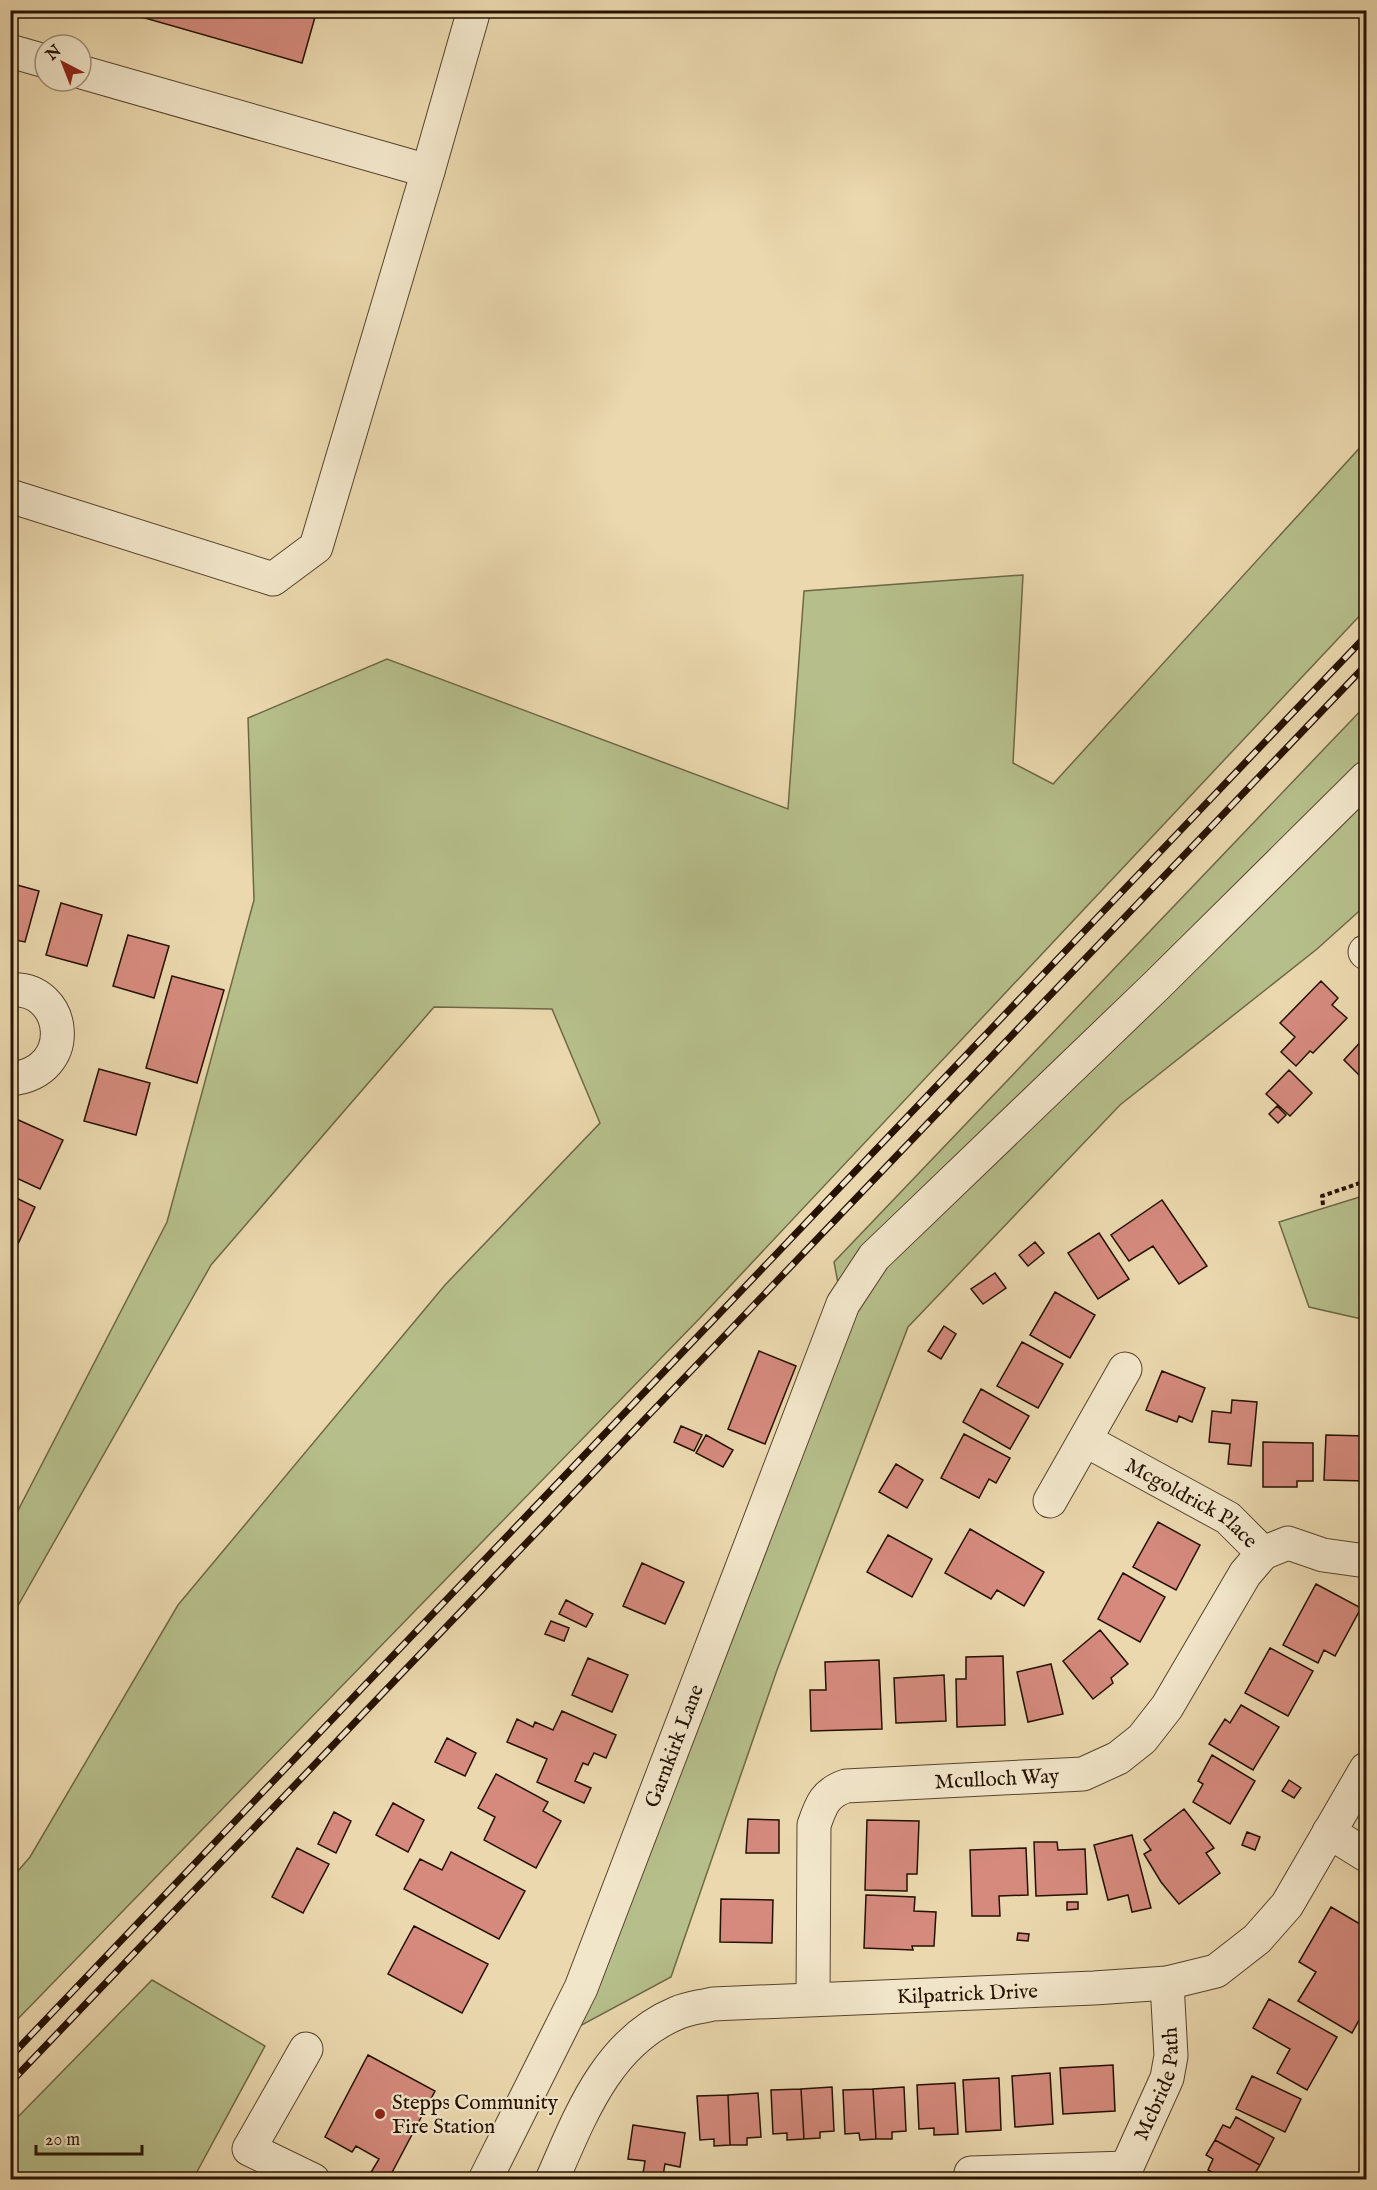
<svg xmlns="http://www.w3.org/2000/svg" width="1377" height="2190" viewBox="0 0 1377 2190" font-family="'IM FELL English',serif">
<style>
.green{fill:#b6bf8b;stroke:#6e6846;stroke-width:1.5}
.building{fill:#d58a7d;stroke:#251101;stroke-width:1.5}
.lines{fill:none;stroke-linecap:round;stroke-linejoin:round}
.minor-casing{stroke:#56432c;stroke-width:35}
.path{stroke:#251101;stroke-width:4;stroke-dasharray:4.5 3;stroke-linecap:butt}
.minor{stroke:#f2e6ca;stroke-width:33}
.rail-casing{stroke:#251101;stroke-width:7}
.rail{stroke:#f2e6ca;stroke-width:4.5;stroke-dasharray:14;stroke-linecap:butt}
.poi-dot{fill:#8f2418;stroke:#f2e6ca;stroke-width:2}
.labels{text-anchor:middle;stroke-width:4.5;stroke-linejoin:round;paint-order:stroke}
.street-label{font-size:21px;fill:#251101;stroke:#f2e6ca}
.poi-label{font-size:21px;fill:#251101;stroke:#f2e6ca;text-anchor:start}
</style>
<rect width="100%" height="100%" fill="#ebd8ae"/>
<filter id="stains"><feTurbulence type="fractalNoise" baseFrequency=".00333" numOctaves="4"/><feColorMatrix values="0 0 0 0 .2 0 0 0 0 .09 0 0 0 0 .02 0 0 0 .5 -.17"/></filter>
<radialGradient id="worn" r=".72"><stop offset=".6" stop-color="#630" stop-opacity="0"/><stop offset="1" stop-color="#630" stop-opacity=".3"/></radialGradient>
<path class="green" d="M 1366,441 L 1366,609 L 700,1318 L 11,2026 L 11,1879 L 30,1857 L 178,1605 L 445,1285 L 600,1123 L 552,1009 L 434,1007 L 211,1265 L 11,1618 L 11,1524 L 167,1222 L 254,900 L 248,718 L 387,659 L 788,809 L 804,591 L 1023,575 L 1013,763 L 1053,784 Z
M 1366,705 L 1366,905 L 1317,949 L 1120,1105 L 908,1327 L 777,1670 L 671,1977 L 580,2026 L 841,1299 L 834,1262 Z
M 1366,1195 L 1366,1320 L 1309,1307 L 1279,1222 Z
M 152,1980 L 265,2046 L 193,2179 L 11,2179 L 11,2124 Z"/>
<path class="building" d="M 117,10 L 317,10 L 302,63 Z
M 10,883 L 39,891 L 25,942 L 10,939 Z
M 61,903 L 102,915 L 87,966 L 46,955 Z
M 128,935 L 169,946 L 154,998 L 113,986 Z
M 172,976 L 224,990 L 197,1083 L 146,1068 Z
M 1321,981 L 1338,998 L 1332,1005 L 1347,1018 L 1313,1053 L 1310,1051 L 1296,1066 L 1281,1052 L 1295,1037 L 1280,1023 Z
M 1366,1036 L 1366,1082 L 1344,1060 Z
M 99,1069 L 150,1083 L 136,1135 L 84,1121 Z
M 1289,1070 L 1312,1093 L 1290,1116 L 1266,1094 Z
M 1277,1106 L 1286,1115 L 1278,1123 L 1269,1114 Z
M 14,1118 L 63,1140 L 40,1189 L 10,1175 L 10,1126 Z
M 10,1195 L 35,1207 L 17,1246 L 10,1243 Z
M 1162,1200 L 1207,1266 L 1179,1284 L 1153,1246 L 1129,1261 L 1111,1235 Z
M 1099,1233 L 1129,1279 L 1098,1299 L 1068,1253 Z
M 1035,1242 L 1044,1253 L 1028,1266 L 1019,1255 Z
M 995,1273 L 1006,1288 L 983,1304 L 971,1289 Z
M 1055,1292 L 1095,1315 L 1070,1358 L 1030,1335 Z
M 944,1326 L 956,1334 L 941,1359 L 928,1351 Z
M 1022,1342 L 1063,1364 L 1038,1408 L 997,1386 Z
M 759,1351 L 796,1366 L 765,1444 L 728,1429 Z
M 1162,1371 L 1205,1388 L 1192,1422 L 1179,1416 L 1177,1422 L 1146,1410 Z
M 981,1389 L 1029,1416 L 1010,1449 L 963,1422 Z
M 1232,1400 L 1257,1402 L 1251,1466 L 1228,1464 L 1230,1444 L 1209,1442 L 1212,1411 L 1231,1413 Z
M 681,1426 L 702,1435 L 694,1451 L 674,1442 Z
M 964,1434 L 1010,1458 L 996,1483 L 989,1479 L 979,1498 L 941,1478 Z
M 706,1435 L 733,1450 L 723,1467 L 696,1453 Z
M 1326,1435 L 1366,1436 L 1366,1481 L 1324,1480 Z
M 1263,1442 L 1313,1443 L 1313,1481 L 1297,1481 L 1297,1487 L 1263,1487 Z
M 896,1464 L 923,1480 L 907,1508 L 879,1492 Z
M 1158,1522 L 1200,1545 L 1176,1590 L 1133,1567 Z
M 970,1529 L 1044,1572 L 1024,1606 L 997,1590 L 991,1599 L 945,1573 Z
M 888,1535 L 932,1559 L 912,1597 L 867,1572 Z
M 642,1563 L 684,1582 L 665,1624 L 623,1606 Z
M 1123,1573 L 1165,1597 L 1140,1642 L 1098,1619 Z
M 1316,1584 L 1361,1608 L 1335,1656 L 1324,1650 L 1318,1663 L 1283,1645 Z
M 566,1600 L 593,1614 L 586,1627 L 559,1614 Z
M 551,1621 L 569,1628 L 564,1641 L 545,1634 Z
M 1100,1630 L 1128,1664 L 1111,1678 L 1113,1683 L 1093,1699 L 1063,1661 Z
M 1270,1648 L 1313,1671 L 1288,1716 L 1245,1693 Z
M 1003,1656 L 1005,1725 L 957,1727 L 956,1679 L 966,1679 L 966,1657 Z
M 588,1658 L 628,1675 L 612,1712 L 572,1695 Z
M 879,1660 L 882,1729 L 811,1731 L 810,1690 L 826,1690 L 825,1662 Z
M 1051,1664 L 1063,1714 L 1028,1722 L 1017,1672 Z
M 944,1675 L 946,1721 L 896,1723 L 894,1678 Z
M 1241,1705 L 1279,1727 L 1253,1770 L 1209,1744 L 1225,1719 L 1230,1723 Z
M 562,1711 L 616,1735 L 606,1758 L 594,1753 L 588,1765 L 583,1763 L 575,1781 L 591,1788 L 584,1803 L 537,1782 L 547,1759 L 507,1742 L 517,1719 L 533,1727 L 535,1722 L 553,1730 Z
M 447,1738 L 476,1753 L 465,1776 L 435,1762 Z
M 1212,1755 L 1255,1781 L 1230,1824 L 1193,1802 L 1203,1784 L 1198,1781 Z
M 496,1774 L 548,1802 L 543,1811 L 561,1821 L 536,1868 L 484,1840 L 495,1817 L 478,1808 Z
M 1289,1780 L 1301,1788 L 1294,1798 L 1282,1791 Z
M 393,1803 L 424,1820 L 408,1852 L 376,1835 Z
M 1184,1809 L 1214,1848 L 1206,1853 L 1220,1873 L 1179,1904 L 1161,1882 L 1144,1854 L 1151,1850 L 1144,1840 Z
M 334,1812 L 351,1821 L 336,1853 L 318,1844 Z
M 748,1819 L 779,1820 L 779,1853 L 746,1853 Z
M 867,1820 L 919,1821 L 917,1874 L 907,1874 L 907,1891 L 865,1890 Z
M 1247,1832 L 1260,1837 L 1255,1850 L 1242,1845 Z
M 1132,1835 L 1151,1908 L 1132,1912 L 1128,1895 L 1108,1900 L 1094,1845 Z
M 1034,1842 L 1057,1842 L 1058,1850 L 1085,1849 L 1087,1894 L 1036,1896 Z
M 297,1848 L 329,1864 L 303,1913 L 272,1897 Z
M 1026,1848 L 1028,1895 L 999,1896 L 1000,1916 L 972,1916 L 970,1850 Z
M 451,1852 L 525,1891 L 499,1939 L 404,1889 L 420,1859 L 442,1870 Z
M 866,1895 L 915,1897 L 914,1911 L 936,1912 L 934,1946 L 912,1946 L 913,1950 L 864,1948 Z
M 721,1899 L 773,1900 L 772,1943 L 720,1942 Z
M 1067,1902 L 1078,1902 L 1078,1909 L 1067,1910 Z
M 1331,1907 L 1365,1927 L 1366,1923 L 1366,2007 L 1352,2033 L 1298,2001 L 1316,1972 L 1299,1962 Z
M 414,1926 L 488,1964 L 462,2013 L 388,1974 Z
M 1018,1933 L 1029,1934 L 1028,1941 L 1017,1940 Z
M 1269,1999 L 1337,2037 L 1307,2090 L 1277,2073 L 1290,2049 L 1253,2028 Z
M 368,2055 L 435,2091 L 388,2180 L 380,2180 L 370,2174 L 379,2159 L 356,2146 L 352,2152 L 325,2137 Z
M 1113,2065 L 1115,2111 L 1063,2114 L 1060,2068 Z
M 1050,2073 L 1053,2124 L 1015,2127 L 1012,2076 Z
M 1252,2076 L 1301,2099 L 1285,2132 L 1236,2109 Z
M 999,2078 L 1001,2130 L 966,2132 L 963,2080 Z
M 955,2083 L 958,2134 L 934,2135 L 934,2128 L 919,2129 L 917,2085 Z
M 832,2087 L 834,2131 L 820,2132 L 820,2138 L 804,2139 L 801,2089 Z
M 904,2087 L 906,2131 L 892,2132 L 892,2139 L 876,2139 L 873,2089 Z
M 801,2089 L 804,2139 L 787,2140 L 787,2133 L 773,2134 L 771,2090 Z
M 873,2089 L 876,2139 L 860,2140 L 859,2133 L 845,2134 L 843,2090 Z
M 758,2093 L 761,2137 L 747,2138 L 747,2145 L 730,2145 L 728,2095 Z
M 728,2095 L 730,2145 L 714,2146 L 714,2139 L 700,2140 L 697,2096 Z
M 1236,2117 L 1274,2138 L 1260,2165 L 1215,2140 L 1223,2125 L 1230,2128 Z
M 633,2125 L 685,2133 L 680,2167 L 665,2164 L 663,2176 L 643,2173 L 645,2161 L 628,2159 Z
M 1215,2140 L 1260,2165 L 1251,2180 L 1226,2180 L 1208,2170 L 1213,2159 L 1206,2155 Z"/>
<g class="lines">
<defs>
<g id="minor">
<path d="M 10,51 L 45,61"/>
<path d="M 81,72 L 428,171 L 474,10"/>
<path d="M 10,496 L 273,579 L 316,547 L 428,171"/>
<path d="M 1365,952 L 1366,953"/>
<path d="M 10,990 C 67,985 79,1073 10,1079"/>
<path id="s1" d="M 1085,1440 L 1228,1518 L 1263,1553 L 1288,1543 L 1323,1555 L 1366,1561"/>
<path d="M 1050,1501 L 1125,1369"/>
<path d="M 1329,1832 L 1366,1855"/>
<path id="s2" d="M 813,1999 L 814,1825 C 821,1805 825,1793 846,1786 L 1083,1774 L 1118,1758 L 1142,1739 L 1167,1707 L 1245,1574 L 1263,1553"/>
<path d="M 306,2049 L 249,2149 L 313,2180"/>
<path d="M 971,2173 L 1126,2168"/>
<path id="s3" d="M 485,2180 L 581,1988 L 843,1304 L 874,1257 L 1156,986 L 1366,778"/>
<path id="s4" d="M 552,2180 C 580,2116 607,2042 677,2013 C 688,2008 701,2007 713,2004 L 1094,1988 L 1167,1983 L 1216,1971 L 1257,1939 L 1287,1905 L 1366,1769"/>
<path id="s5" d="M 1121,2180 L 1167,2078 L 1171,2056 L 1167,1983"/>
</g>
</defs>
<use href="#minor" class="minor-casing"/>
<path class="path" d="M 1323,1205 L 1322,1196 L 1366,1181"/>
<use href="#minor" class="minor"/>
<defs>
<path id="rail" d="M 10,2057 L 1366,636
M 10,2083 L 1366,665"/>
</defs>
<use href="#rail" class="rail-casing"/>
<use href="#rail" class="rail"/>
</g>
<circle class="poi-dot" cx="380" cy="2114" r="6"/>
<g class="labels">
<g class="street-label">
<text dy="7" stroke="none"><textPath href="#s1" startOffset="124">Mcgoldrick Place</textPath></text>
<text dy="7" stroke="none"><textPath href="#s3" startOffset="474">Garnkirk Lane</textPath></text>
<text dy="7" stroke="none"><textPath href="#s2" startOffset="378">Mculloch Way</textPath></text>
<text dy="7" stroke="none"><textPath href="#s4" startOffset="506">Kilpatrick Drive</textPath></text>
<text dy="7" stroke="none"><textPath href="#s5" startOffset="104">Mcbride Path</textPath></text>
</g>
<g class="poi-label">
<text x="392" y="2109">Stepps Community<tspan x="392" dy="24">Fire Station</tspan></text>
</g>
</g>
<rect width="1377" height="2190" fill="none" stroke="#ebd8ae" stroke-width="36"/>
<rect x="12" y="12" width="1353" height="2166" fill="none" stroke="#251101" stroke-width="3"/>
<rect x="18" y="18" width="1341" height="2154" fill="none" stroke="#251101" stroke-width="1.5"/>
<g transform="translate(63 63) rotate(318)"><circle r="28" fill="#f2e6ca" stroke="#a0917a" stroke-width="1.5"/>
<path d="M0-4.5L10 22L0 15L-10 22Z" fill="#8f2418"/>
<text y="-9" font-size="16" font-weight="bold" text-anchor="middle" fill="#251101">N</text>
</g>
<path d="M36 2145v9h106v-9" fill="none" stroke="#251101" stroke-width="3"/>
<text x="45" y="2145" font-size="18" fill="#251101" stroke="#f2e6ca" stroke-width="4.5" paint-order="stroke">20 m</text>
<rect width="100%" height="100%" filter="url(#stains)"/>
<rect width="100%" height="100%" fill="url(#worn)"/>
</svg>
